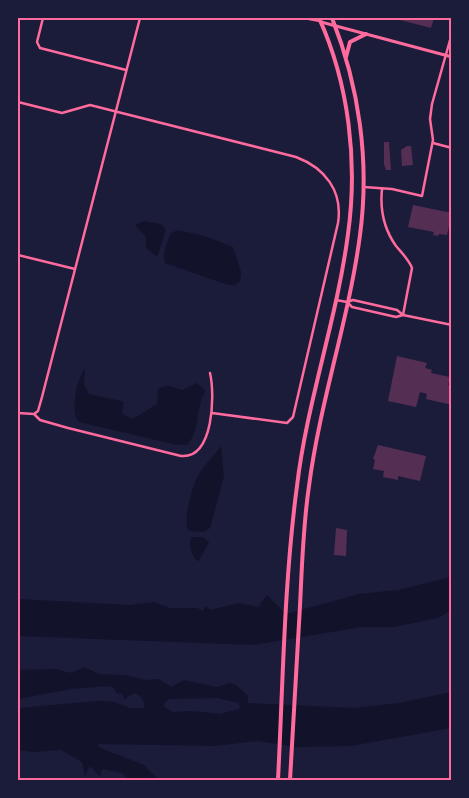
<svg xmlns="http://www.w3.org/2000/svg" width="469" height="798" viewBox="0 0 469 798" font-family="'Titillium Web',sans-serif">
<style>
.water{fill:#12122b;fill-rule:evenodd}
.building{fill:#542f53}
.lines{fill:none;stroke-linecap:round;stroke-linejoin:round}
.minor{stroke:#ff6b9d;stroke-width:2.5}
.tertiary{stroke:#ff6b9d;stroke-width:2.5}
.secondary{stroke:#ff6b9d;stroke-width:3}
.primary{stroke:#ff6b9d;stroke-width:4}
.neatline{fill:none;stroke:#ff6b9d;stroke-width:2}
</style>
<rect width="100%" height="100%" fill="#1b1b3a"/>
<path class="water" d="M 143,221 L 161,224 L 166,230 L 157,257 L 146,248 L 146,237 L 135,225 Z
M 178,230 L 205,236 L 233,247 L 241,272 L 240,281 L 235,285 L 228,285 L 165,263 C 162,253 167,244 171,233 Z
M 85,369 L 84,384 L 89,394 L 121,401 L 124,403 L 122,410 L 124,415 L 133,419 L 157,404 L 158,389 C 166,383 173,387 182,390 L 197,383 L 205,390 C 205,395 202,397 201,401 C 196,418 199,431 187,445 L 177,445 L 79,422 C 70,413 76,378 85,369 Z
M 221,446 L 224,476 L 210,528 L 204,532 L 189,531 C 182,521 192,486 199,474 C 205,464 214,456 221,446 Z
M 191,537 L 203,537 L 209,542 L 199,561 C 191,558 189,546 191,537 Z
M 451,577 L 451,610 L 438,618 L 394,627 L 362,627 L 254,645 L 18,636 L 18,599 L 129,605 L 154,602 L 170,608 L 197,608 L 203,611 L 206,606 L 210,610 L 239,603 L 258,607 L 267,595 L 285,613 L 290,613 L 359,594 L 398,590 Z
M 85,667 L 99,674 L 125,675 L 146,680 L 159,679 L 171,687 L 184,680 L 217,687 L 229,683 L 236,685 L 248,696 L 248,703 L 354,708 L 399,703 L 451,692 L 451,728 L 351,746 L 297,747 L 257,741 L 215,746 L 99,744 L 98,747 L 144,765 L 159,780 L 136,780 L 133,777 L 126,779 L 123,773 L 102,769 L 100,776 L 90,766 L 85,776 L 82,762 L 61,750 L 32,752 L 18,750 L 18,708 L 98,701 L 114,702 L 130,708 L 144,708 L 145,704 L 139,695 L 134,693 L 125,699 L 121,693 L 117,694 L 113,687 L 107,686 L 71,689 L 23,698 L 18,701 L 18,679 L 21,676 L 18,675 L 18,670 L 56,669 L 70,673 ZM 217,698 L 238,703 L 240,706 L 239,709 L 220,714 L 192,711 L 173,712 L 163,706 L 168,699 Z"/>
<path class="building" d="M 401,18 L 434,18 L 431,28 L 400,20 Z
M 384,142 L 389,142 L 391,170 L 386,170 L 384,164 Z
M 407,146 L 411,146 L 413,165 L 402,166 L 401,150 Z
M 413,205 L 452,213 L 447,235 L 439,234 L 438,236 L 433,235 L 434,232 L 408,227 Z
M 397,356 L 427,363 L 425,368 L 432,370 L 431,373 L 450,377 L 448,385 L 452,386 L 452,405 L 426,399 L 427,394 L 420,392 L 416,407 L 388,401 Z
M 378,445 L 426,456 L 420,481 L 398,476 L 398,480 L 383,477 L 384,471 L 373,469 L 375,460 L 373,459 Z
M 336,528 L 347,530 L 346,556 L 334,555 Z"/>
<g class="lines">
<path class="minor" d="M 43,18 L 37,42 L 40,48 L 126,70
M 18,102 L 62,113 L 90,105 L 296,157 C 325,168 343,191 338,223 L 293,417 L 287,423 L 212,413
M 433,143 L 452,148
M 364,187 L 392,189 L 422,196 L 433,140 L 430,119 L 432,104 L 452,33
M 382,189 C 380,208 384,229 396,246 C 402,253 409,260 412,268 L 403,315
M 18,255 L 75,269
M 336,300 L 347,302 L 353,300 L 397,310 L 403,315
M 348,303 L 352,307 L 396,317 L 403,315 L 452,325
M 18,413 L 34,414 L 40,420 L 68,428 L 181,456 C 214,459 215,394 210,373
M 34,414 L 38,411 L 42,397 L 140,18"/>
<path class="tertiary" d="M 304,18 L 320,21"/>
<path class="secondary" d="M 321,22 L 452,57"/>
<path class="primary" d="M 346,57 L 350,42 L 366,34
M 278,780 C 283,683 284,583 297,486 C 307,401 337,319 348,234 C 358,162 349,84 319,18
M 290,780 C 293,722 297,664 300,606 C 302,566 303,526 309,486 C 320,401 349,319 360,235 C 370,161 359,86 332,18"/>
</g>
<rect width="469" height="798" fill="none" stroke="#1b1b3a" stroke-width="38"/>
<rect x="19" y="19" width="431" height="760" class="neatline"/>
</svg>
